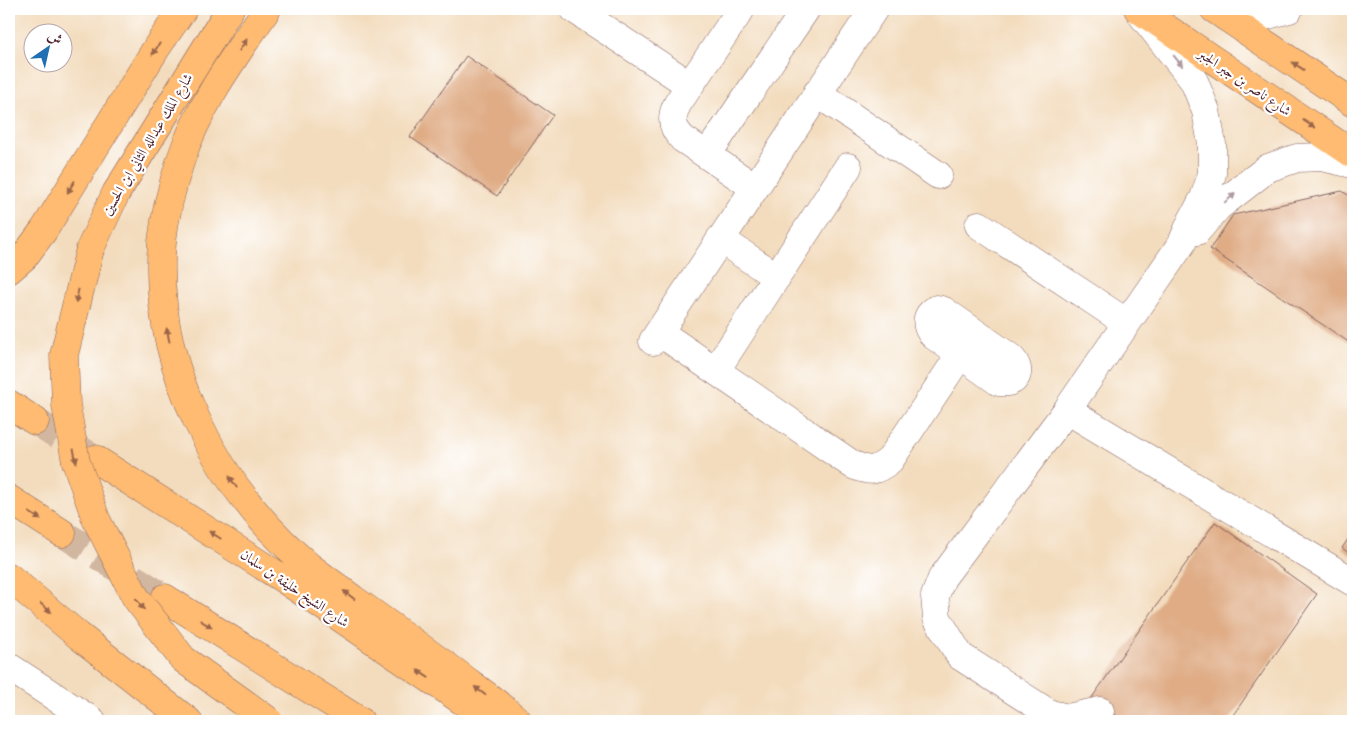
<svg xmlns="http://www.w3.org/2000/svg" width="1362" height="730" viewBox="0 0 1362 730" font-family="'Old Standard TT',Amiri,serif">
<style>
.building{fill:#dfac85}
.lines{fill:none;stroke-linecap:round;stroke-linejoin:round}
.highway-tunnel{stroke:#d1b6a0;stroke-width:28;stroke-dasharray:28 14;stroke-linecap:butt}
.minor-casing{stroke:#85615e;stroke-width:29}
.major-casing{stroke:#85615e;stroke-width:29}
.highway-casing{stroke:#85615e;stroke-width:29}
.minor{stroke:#fff;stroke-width:28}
.major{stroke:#febb71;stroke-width:28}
.highway{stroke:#febb71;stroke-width:28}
.major-bridge-casing{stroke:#85615e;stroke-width:29;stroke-linecap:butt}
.major-bridge{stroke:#febb71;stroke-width:28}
.oneway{fill:#9b654a}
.oneway2{fill:#ae9aa0}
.labels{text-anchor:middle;stroke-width:4.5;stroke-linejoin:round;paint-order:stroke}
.street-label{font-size:14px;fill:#4a1f2b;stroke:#fff}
</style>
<rect width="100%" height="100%" fill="#fff"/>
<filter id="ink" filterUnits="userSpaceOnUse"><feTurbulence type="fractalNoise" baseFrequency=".02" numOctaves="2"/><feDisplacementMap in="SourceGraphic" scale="10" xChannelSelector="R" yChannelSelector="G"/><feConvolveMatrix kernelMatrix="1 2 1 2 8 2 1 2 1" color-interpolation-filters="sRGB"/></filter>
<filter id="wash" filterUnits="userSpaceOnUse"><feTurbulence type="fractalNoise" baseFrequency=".0096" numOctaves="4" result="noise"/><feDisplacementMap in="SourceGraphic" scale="20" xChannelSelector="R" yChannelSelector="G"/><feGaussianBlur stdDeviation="1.12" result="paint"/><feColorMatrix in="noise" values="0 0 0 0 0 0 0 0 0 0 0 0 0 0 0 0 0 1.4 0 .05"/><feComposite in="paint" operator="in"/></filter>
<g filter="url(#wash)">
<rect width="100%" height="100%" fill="#f3dcbd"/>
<g id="blocks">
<path class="building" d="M 466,56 L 553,115 L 497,196 L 410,137 Z
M 1342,191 L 1353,198 L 1353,345 L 1210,249 L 1233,215 Z
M 1215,522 L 1317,594 L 1229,721 L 1124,721 L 1091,699 Z
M 1353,532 L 1353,556 L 1342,548 Z"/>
</g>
</g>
<g filter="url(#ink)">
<use href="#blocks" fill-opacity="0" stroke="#85615e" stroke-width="1"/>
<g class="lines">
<path class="highway-tunnel" d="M 35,421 L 89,455
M 62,533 L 165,598"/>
<defs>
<path id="minor" d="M 574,9 L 690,85
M 741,9 L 678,103 C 670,117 671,127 683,139 L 754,187
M 1226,17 L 1258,18 L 1289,9
M 817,93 L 938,175
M 707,155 L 806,9
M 979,225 L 1127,323
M 1197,231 L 1218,207 L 1268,168 L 1297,158 L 1322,157 L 1353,164
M 720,239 L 777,277
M 937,309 L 944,311 L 1011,358 C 1023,371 1017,385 999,382 L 933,335 C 925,326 925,315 937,309 Z
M 659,332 L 853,465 C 870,472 875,472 890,460 L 960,355
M 653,341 L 874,9
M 716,370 L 848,167
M 1067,410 L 1353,582
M 9,667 L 92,721
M 1050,714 L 1068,718 L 1100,711
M 1061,721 L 960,656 L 937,618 L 935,596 L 942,578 L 1067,410 L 1182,243 L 1191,222 L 1204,198 L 1212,174 L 1212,144 L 1206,111 L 1194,81 L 1142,15"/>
<path id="major" d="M 1138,9 L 1353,154
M 1214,9 L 1353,103
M 90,249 L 116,193 L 230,9"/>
<path id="highway" d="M 267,9 C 235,56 199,105 181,159 C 172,186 165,214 162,242 C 152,365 217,489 310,567 C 324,578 339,588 353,599 C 387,623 421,648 455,672 C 476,688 498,703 518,721
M 9,270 L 24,257 L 44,230 L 157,47 L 183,9
M 9,404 L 35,421
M 95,459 L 285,580 L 480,713
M 9,499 L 62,533
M 9,577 L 79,636 L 188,721
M 165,598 L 360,721"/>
</defs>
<use href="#minor" class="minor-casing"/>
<use href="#major" class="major-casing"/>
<use href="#highway" class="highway-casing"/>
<use href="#minor" class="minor"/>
<use href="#major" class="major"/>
<use href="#highway" class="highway"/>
<defs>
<path id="major-bridge" d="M 90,249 L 64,355 L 66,405 L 76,462 L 96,519 L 136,598 L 183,659 L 269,721"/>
</defs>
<use href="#major-bridge" class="major-bridge-casing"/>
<use href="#major-bridge" class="major-bridge"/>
</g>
<defs><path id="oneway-solid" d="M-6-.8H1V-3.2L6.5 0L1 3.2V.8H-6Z" transform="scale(1.25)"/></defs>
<g class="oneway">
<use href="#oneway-solid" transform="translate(243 45) rotate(-57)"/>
<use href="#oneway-solid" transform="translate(156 49) rotate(123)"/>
<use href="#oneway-solid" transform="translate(1298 66) rotate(-146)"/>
<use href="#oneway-solid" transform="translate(1309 124) rotate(34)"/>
<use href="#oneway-solid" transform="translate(71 187) rotate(121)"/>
<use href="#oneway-solid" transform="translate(77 296) rotate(103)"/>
<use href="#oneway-solid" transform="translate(168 335) rotate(-102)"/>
<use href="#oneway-solid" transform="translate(75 456) rotate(79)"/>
<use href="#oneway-solid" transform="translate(233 482) rotate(-123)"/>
<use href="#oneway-solid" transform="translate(35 516) rotate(32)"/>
<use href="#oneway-solid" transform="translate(215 535) rotate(-148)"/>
<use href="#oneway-solid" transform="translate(349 595) rotate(-143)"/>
<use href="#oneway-solid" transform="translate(140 604) rotate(53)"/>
<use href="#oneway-solid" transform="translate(46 608) rotate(40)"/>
<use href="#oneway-solid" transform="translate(206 624) rotate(32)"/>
<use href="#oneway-solid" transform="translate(423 674) rotate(-146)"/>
<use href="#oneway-solid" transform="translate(480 691) rotate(-143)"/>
</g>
<g class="oneway2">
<use href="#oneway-solid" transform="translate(1178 61) rotate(51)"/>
<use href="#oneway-solid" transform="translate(1230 198) rotate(-40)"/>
</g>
</g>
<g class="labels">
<g class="street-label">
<text transform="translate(1245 82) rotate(34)" y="5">شارع ناصر بن جبر الجبر</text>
<text transform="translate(147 144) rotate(-59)" y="5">شارع الملك عبدالله الثاني ابن الحسين</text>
<text transform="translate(295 588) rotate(34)" y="5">شارع الشيخ خليفة بن سلمان</text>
</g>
</g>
<rect width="1362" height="730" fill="none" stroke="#fff" stroke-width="30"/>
<g transform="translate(48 48) rotate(34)"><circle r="24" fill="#ffffff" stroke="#b7a5aa"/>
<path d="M0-4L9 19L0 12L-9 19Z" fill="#1f6fb2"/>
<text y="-8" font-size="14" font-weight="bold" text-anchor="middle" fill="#4a1f2b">ش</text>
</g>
</svg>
